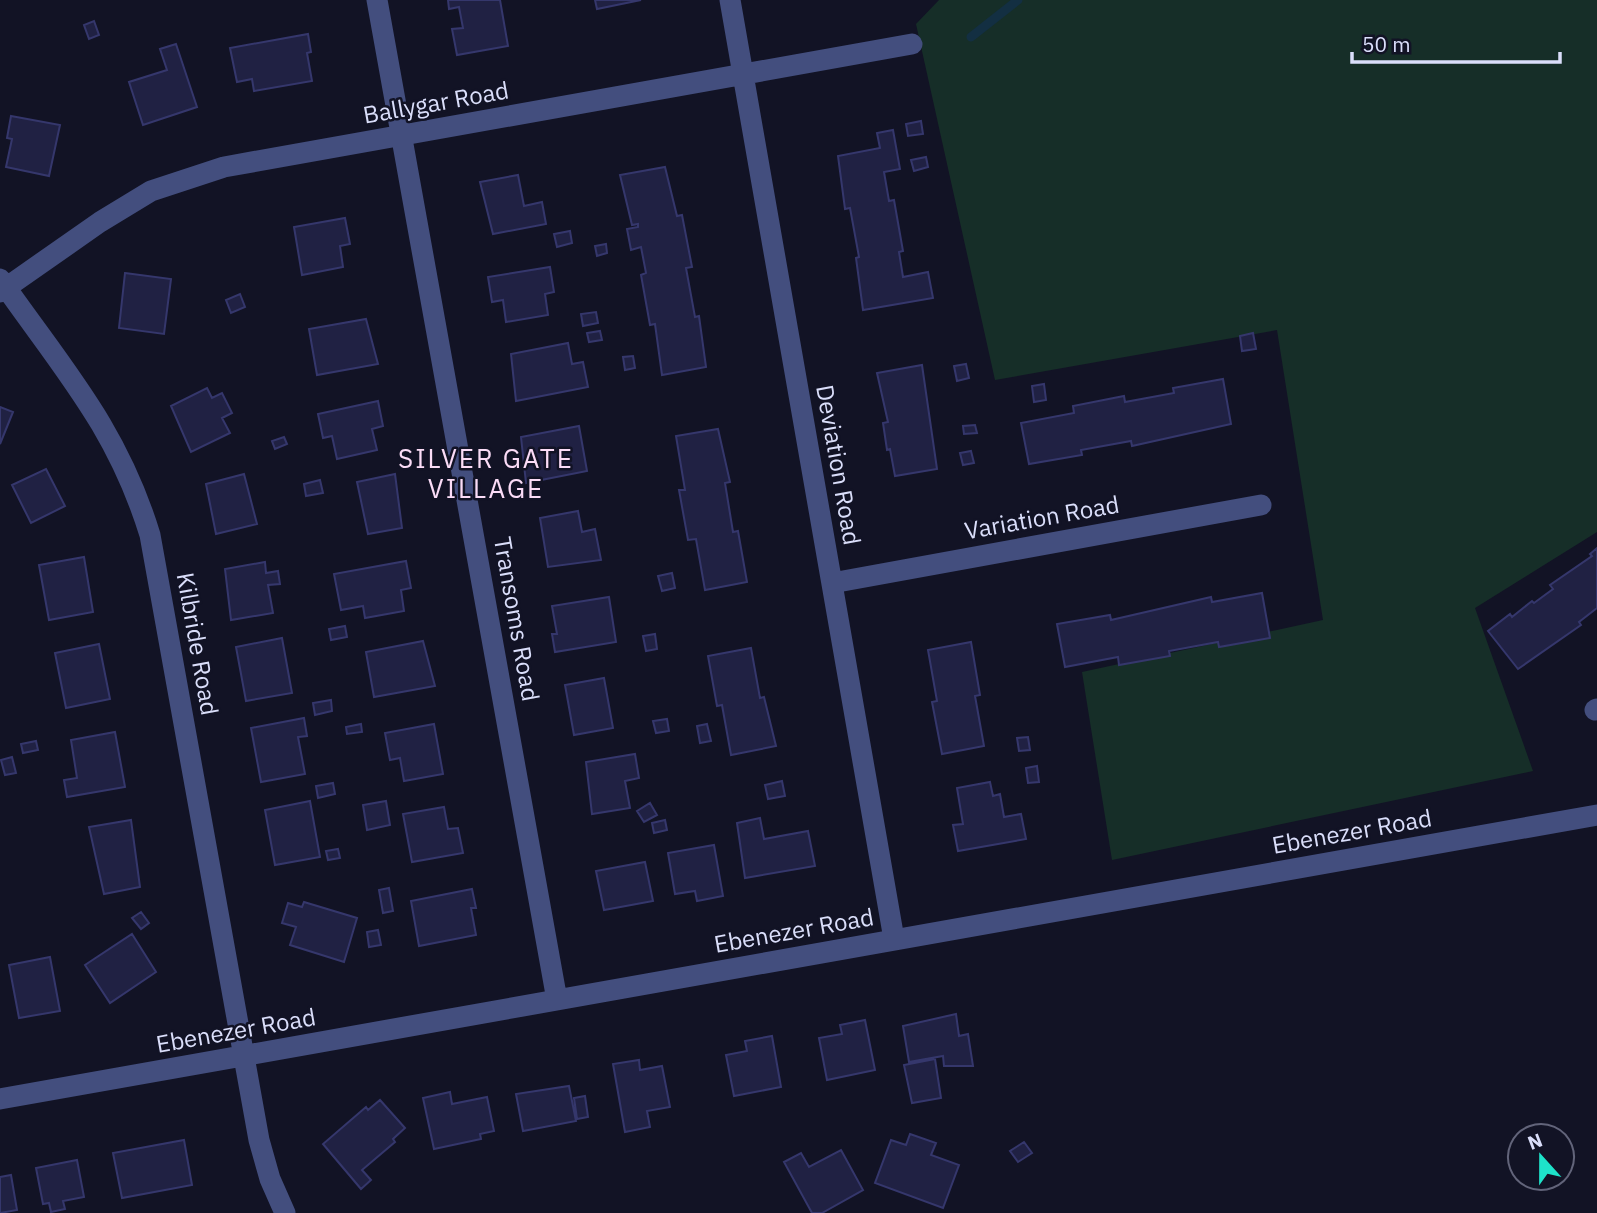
<svg xmlns="http://www.w3.org/2000/svg" width="1597" height="1213" viewBox="0 0 1597 1213" font-family="'IBM Plex Sans',sans-serif">
<style>
.green{fill:#162e28}
.lines{fill:none;stroke-linecap:round;stroke-linejoin:round}
.stream{stroke:#132f42;stroke-width:9}
.building{fill:#202143;stroke:#35376c;stroke-width:2}
.minor{stroke:#434e7e;stroke-width:21}
.labels{text-anchor:middle;stroke-width:5;stroke-linejoin:round;paint-order:stroke}
.street-label{font-size:24px;fill:#dadefa;stroke:#121325}
.neighbourhood-label{font-size:26px;letter-spacing:2px;fill:#fbdcf7;stroke:#121325}
</style>
<rect width="100%" height="100%" fill="#121325"/>
<path class="green" d="M 939,0 L 1597,0 L 1597,532 L 1475,608 L 1533,771 L 1112,860 L 1082,672 L 1323,620 L 1277,330 L 995,380 L 916,24 Z"/>
<g class="lines">
<path class="stream" d="M 971,37 L 1018,0"/>
</g>
<path class="building" d="M 448,0 L 500,0 L 508,46 L 457,55 L 452,29 L 463,28 L 459,7 L 449,9 Z
M 595,0 L 641,0 L 597,9 Z
M 94,21 L 99,35 L 89,39 L 84,25 Z
M 308,34 L 311,52 L 307,53 L 312,81 L 254,91 L 252,79 L 237,82 L 230,48 Z
M 176,44 L 197,107 L 143,125 L 129,82 L 167,70 L 160,49 Z
M 11,116 L 60,125 L 49,176 L 6,167 L 12,139 L 7,138 Z
M 921,121 L 923,134 L 908,136 L 906,124 Z
M 893,130 L 900,169 L 884,172 L 889,201 L 894,200 L 903,251 L 899,252 L 903,277 L 928,272 L 933,298 L 863,310 L 856,258 L 859,257 L 850,208 L 845,209 L 838,156 L 880,148 L 877,133 Z
M 926,157 L 928,167 L 914,171 L 911,160 Z
M 665,167 L 677,216 L 682,215 L 692,267 L 686,268 L 695,317 L 699,316 L 706,367 L 662,375 L 655,324 L 650,325 L 641,275 L 646,273 L 641,247 L 631,250 L 627,229 L 638,227 L 638,224 L 632,225 L 620,175 Z
M 518,175 L 524,206 L 542,202 L 546,224 L 493,234 L 480,182 Z
M 345,218 L 350,244 L 340,246 L 343,267 L 302,275 L 294,227 Z
M 570,231 L 572,243 L 557,247 L 554,234 Z
M 606,244 L 607,253 L 597,256 L 595,246 Z
M 550,267 L 554,292 L 545,294 L 548,315 L 506,322 L 503,300 L 492,302 L 488,277 Z
M 125,273 L 171,279 L 164,334 L 119,328 Z
M 240,294 L 245,307 L 231,313 L 226,300 Z
M 596,312 L 598,323 L 583,326 L 581,314 Z
M 366,319 L 378,364 L 317,375 L 309,329 Z
M 600,331 L 602,340 L 589,342 L 587,333 Z
M 1253,333 L 1256,349 L 1242,351 L 1240,336 Z
M 568,343 L 572,364 L 583,362 L 588,387 L 516,401 L 511,354 Z
M 633,356 L 635,368 L 625,370 L 623,357 Z
M 966,364 L 969,378 L 957,381 L 954,366 Z
M 922,365 L 937,469 L 895,476 L 890,449 L 887,450 L 883,423 L 888,422 L 877,373 Z
M 1223,379 L 1231,424 L 1132,446 L 1131,441 L 1081,450 L 1082,455 L 1029,464 L 1021,423 L 1074,413 L 1073,406 L 1124,396 L 1125,402 L 1174,393 L 1173,388 Z
M 1044,384 L 1046,400 L 1034,402 L 1032,386 Z
M 207,388 L 212,398 L 222,393 L 232,413 L 222,418 L 230,433 L 191,452 L 171,406 Z
M 378,401 L 383,426 L 372,429 L 377,450 L 337,459 L 332,436 L 323,438 L 318,414 Z
M 0,407 L 13,412 L 0,444 Z
M 975,425 L 977,433 L 964,434 L 963,426 Z
M 579,426 L 587,471 L 526,483 L 521,437 Z
M 718,429 L 730,482 L 725,483 L 733,532 L 738,531 L 747,582 L 705,590 L 696,539 L 688,540 L 679,490 L 685,490 L 676,436 Z
M 284,437 L 287,444 L 275,449 L 272,441 Z
M 971,451 L 974,463 L 963,465 L 960,453 Z
M 46,469 L 65,506 L 31,523 L 12,485 Z
M 244,474 L 257,524 L 216,534 L 206,484 Z
M 395,474 L 402,528 L 368,534 L 357,482 Z
M 320,480 L 323,493 L 306,496 L 304,484 Z
M 578,511 L 582,532 L 595,529 L 601,560 L 548,567 L 540,518 Z
M 1597,548 L 1597,608 L 1579,622 L 1581,625 L 1518,669 L 1488,631 L 1510,614 L 1512,617 L 1532,601 L 1534,603 L 1553,589 L 1550,585 L 1592,556 L 1590,554 Z
M 84,557 L 93,612 L 49,620 L 39,565 Z
M 406,561 L 411,588 L 401,590 L 404,611 L 365,618 L 363,606 L 341,610 L 334,574 Z
M 265,562 L 266,573 L 278,571 L 280,584 L 268,585 L 273,613 L 231,620 L 225,569 Z
M 672,573 L 675,588 L 662,591 L 658,576 Z
M 1262,593 L 1270,638 L 1219,647 L 1218,642 L 1169,651 L 1170,656 L 1119,665 L 1118,657 L 1065,667 L 1057,624 L 1110,615 L 1111,620 L 1211,597 L 1212,602 Z
M 609,597 L 616,642 L 555,652 L 552,634 L 557,634 L 552,606 Z
M 345,626 L 347,637 L 331,640 L 329,629 Z
M 655,634 L 657,649 L 646,651 L 643,636 Z
M 282,638 L 292,693 L 246,701 L 236,647 Z
M 423,641 L 435,686 L 374,697 L 366,652 Z
M 971,642 L 980,695 L 975,696 L 984,746 L 942,754 L 932,702 L 937,701 L 928,650 Z
M 99,644 L 110,699 L 66,708 L 55,653 Z
M 751,648 L 760,698 L 764,697 L 776,746 L 731,755 L 722,705 L 717,706 L 708,656 Z
M 604,678 L 613,728 L 574,735 L 565,685 Z
M 331,700 L 332,711 L 315,715 L 313,703 Z
M 304,718 L 307,736 L 298,737 L 305,774 L 261,782 L 251,728 Z
M 667,719 L 669,731 L 656,733 L 653,721 Z
M 361,724 L 362,732 L 347,734 L 346,727 Z
M 434,724 L 443,774 L 404,781 L 400,758 L 390,760 L 385,733 Z
M 707,724 L 711,741 L 700,743 L 697,726 Z
M 115,732 L 125,787 L 67,797 L 64,780 L 77,778 L 71,740 Z
M 1028,737 L 1030,750 L 1019,751 L 1017,738 Z
M 36,741 L 38,750 L 23,753 L 21,744 Z
M 635,754 L 639,778 L 625,781 L 630,808 L 592,814 L 586,762 Z
M 12,757 L 16,773 L 5,775 L 1,760 Z
M 1037,766 L 1039,782 L 1028,783 L 1026,768 Z
M 782,781 L 785,796 L 768,799 L 765,785 Z
M 990,782 L 993,796 L 1000,794 L 1004,817 L 1021,814 L 1026,839 L 958,851 L 953,825 L 963,824 L 957,788 Z
M 333,783 L 335,794 L 318,798 L 316,786 Z
M 310,801 L 320,857 L 275,865 L 265,810 Z
M 386,801 L 390,825 L 367,830 L 363,805 Z
M 650,803 L 657,815 L 644,822 L 637,811 Z
M 444,807 L 448,829 L 458,828 L 463,853 L 412,862 L 403,814 Z
M 760,818 L 764,839 L 808,831 L 815,866 L 745,878 L 737,823 Z
M 131,820 L 140,887 L 104,894 L 89,827 Z
M 665,820 L 667,830 L 654,833 L 652,823 Z
M 714,845 L 723,896 L 697,901 L 695,891 L 675,894 L 668,853 Z
M 338,849 L 340,858 L 328,860 L 326,851 Z
M 645,862 L 653,901 L 604,910 L 596,871 Z
M 389,888 L 393,911 L 383,913 L 379,890 Z
M 472,889 L 476,908 L 471,908 L 476,935 L 419,946 L 411,901 Z
M 304,902 L 357,918 L 344,962 L 290,945 L 296,927 L 282,923 L 288,903 L 302,907 Z
M 141,912 L 149,923 L 141,929 L 132,918 Z
M 378,930 L 381,945 L 369,947 L 367,932 Z
M 132,934 L 156,972 L 110,1003 L 85,965 Z
M 50,957 L 60,1011 L 19,1018 L 9,965 Z
M 956,1014 L 959,1036 L 968,1034 L 973,1066 L 944,1066 L 943,1056 L 909,1062 L 903,1026 Z
M 865,1020 L 875,1070 L 827,1080 L 819,1038 L 842,1034 L 840,1025 Z
M 772,1036 L 781,1087 L 734,1096 L 726,1055 L 747,1051 L 745,1041 Z
M 935,1059 L 941,1098 L 912,1103 L 904,1065 Z
M 639,1060 L 640,1070 L 662,1066 L 670,1107 L 647,1111 L 650,1127 L 625,1132 L 613,1064 Z
M 569,1086 L 576,1121 L 523,1131 L 516,1094 Z
M 450,1092 L 452,1104 L 487,1097 L 494,1131 L 480,1134 L 481,1139 L 434,1149 L 423,1098 Z
M 585,1096 L 588,1117 L 577,1119 L 574,1098 Z
M 380,1100 L 405,1128 L 393,1139 L 395,1142 L 362,1170 L 371,1180 L 361,1189 L 323,1144 L 366,1107 L 368,1110 Z
M 910,1134 L 936,1143 L 931,1155 L 959,1165 L 943,1208 L 875,1183 L 891,1140 L 906,1145 Z
M 184,1140 L 192,1185 L 122,1198 L 113,1153 Z
M 1024,1142 L 1032,1153 L 1018,1162 L 1010,1151 Z
M 841,1150 L 863,1190 L 822,1213 L 812,1213 L 784,1162 L 801,1153 L 809,1167 Z
M 77,1160 L 84,1197 L 63,1201 L 65,1209 L 51,1212 L 49,1203 L 43,1204 L 36,1168 Z
M 11,1175 L 17,1210 L 0,1213 L 0,1177 Z"/>
<g class="lines">
<path class="minor" d="M 377,0 L 557,1000
M 730,0 L 894,939
M 0,279 C 62,368 117,427 150,535 L 259,1140 L 270,1179 L 285,1213
M 0,292 L 100,222 L 151,191 L 224,167 L 912,44
M 832,583 L 1261,505
M 1595,710 L 1597,709
M 0,1099 L 1597,815"/>
</g>
<g class="labels">
<g class="street-label">
<text transform="translate(436 103) rotate(-10)" y="8">Ballygar Road</text>
<text transform="translate(838 465) rotate(80)" y="8">Deviation Road</text>
<text transform="translate(1042 518) rotate(-10)" y="8">Variation Road</text>
<text transform="translate(516 619) rotate(80)" y="8">Transoms Road</text>
<text transform="translate(197 644) rotate(80)" y="8">Kilbride Road</text>
<text transform="translate(1352 832) rotate(-10)" y="8">Ebenezer Road</text>
<text transform="translate(794 931) rotate(-10)" y="8">Ebenezer Road</text>
<text transform="translate(236 1031) rotate(-10)" y="8">Ebenezer Road</text>
</g>
<g class="neighbourhood-label">
<text x="486" y="468">SILVER GATE<tspan x="486" dy="30">VILLAGE</tspan></text>
</g>
</g>
<g transform="translate(1541 1157) rotate(339)"><circle r="33" fill="#121325" stroke="#62647a" stroke-width="2"/>
<path d="M0-5L12 26L0 18L-12 26Z" fill="#1ee3ca"/>
<text y="-10" font-size="19" font-weight="bold" text-anchor="middle" fill="#dadefa">N</text>
</g>
<path d="M1352 52v10h208v-10" fill="none" stroke="#dadefa" stroke-width="3.5"/>
<text x="1362" y="52" font-size="21" fill="#dadefa" stroke="#121325" stroke-width="5" paint-order="stroke">50 m</text>
</svg>
